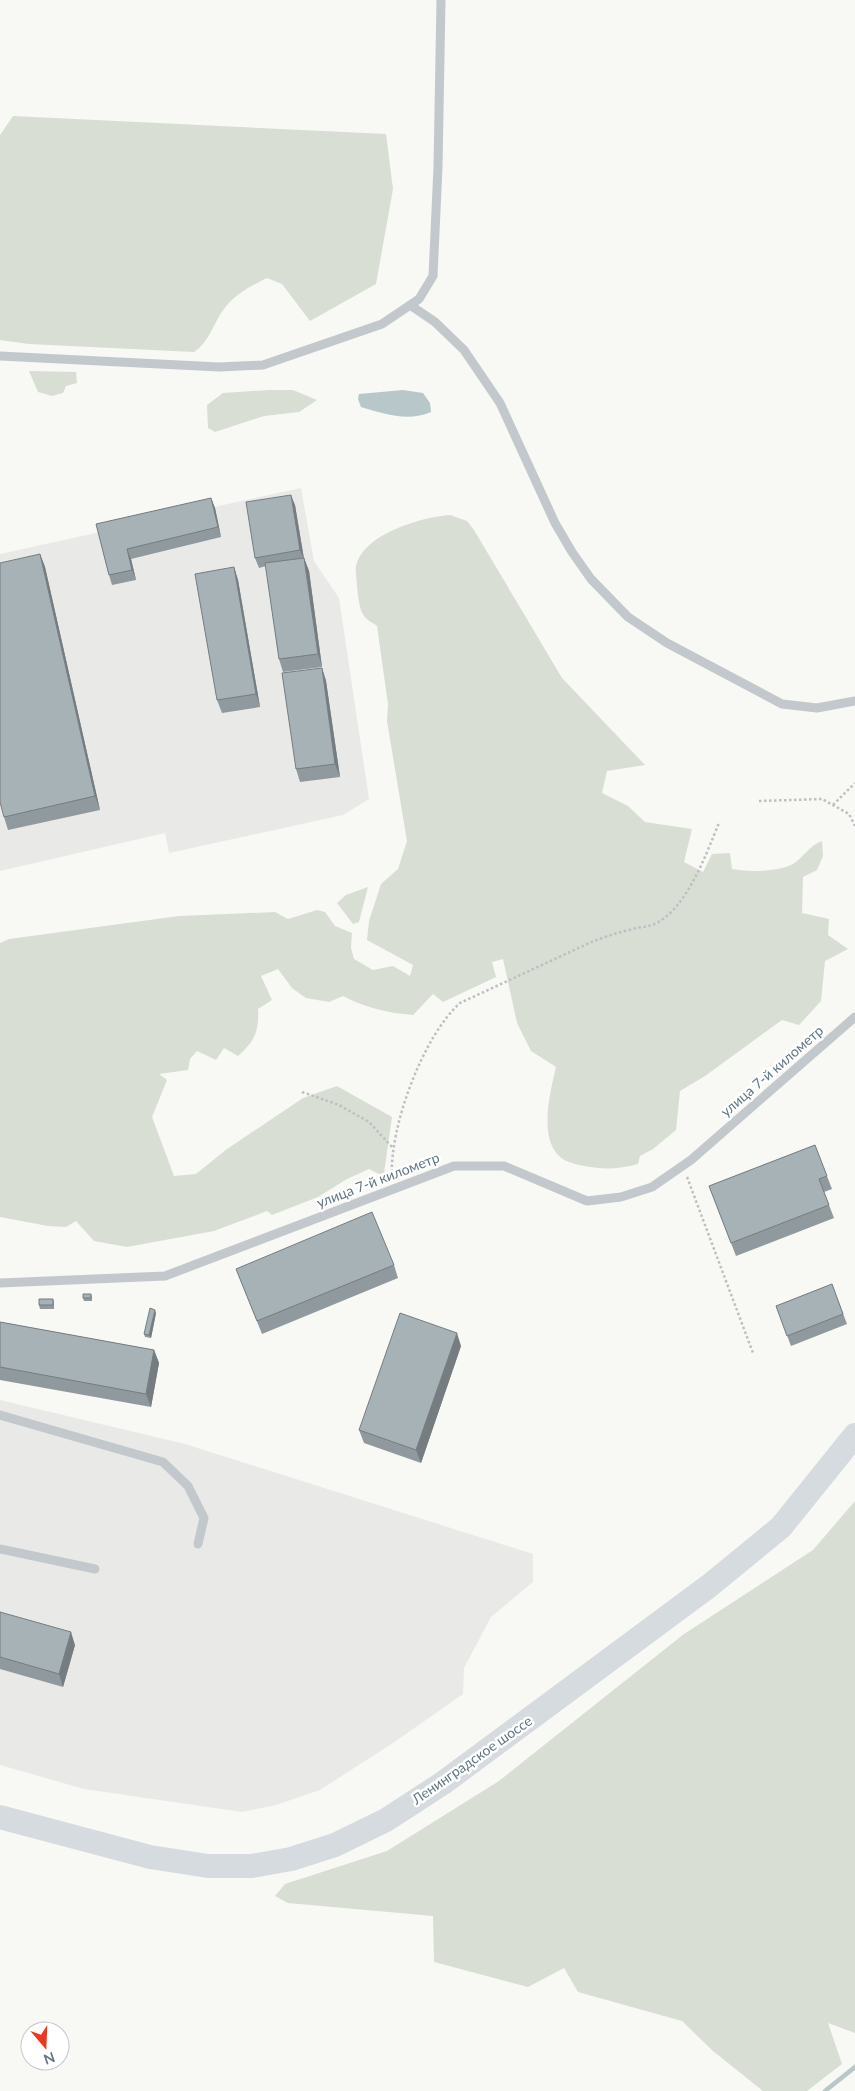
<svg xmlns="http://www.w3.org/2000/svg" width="855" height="2091" viewBox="0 0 855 2091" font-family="Lato,sans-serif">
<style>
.built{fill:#e9e9e8}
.green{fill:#d8ded4}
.water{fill:#b7c7ca}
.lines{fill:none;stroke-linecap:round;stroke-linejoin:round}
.stream{stroke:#b7c7ca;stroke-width:4.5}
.path{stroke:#bcc0c2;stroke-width:2.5;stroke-dasharray:2.5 2.5;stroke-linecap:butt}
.service{stroke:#c2c8cb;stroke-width:9}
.secondary{stroke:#d5dbde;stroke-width:24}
.wall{fill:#90999d}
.shaded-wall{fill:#757d80}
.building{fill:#a7b2b7;stroke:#757d80}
.labels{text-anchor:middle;stroke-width:5;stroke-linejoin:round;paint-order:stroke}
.street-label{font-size:14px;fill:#617782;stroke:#fff}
</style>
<rect width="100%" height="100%" fill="#f8f8f5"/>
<path class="built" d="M 301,488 L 314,561 L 339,598 L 369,799 L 343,815 L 169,853 L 165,833 L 0,871 L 0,554 Z
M 0,1400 L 185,1444 L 533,1554 L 533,1582 L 491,1617 L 464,1668 L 463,1694 L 393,1743 L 320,1790 L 276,1805 L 242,1812 L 84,1789 L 0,1765 Z"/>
<path class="green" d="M 13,116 L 386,134 L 393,189 L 376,284 L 310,321 L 282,284 L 267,278 C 253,285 239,292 228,304 C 214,319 211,341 194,352 L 29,344 L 0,340 L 0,135 Z
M 29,371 L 76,372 L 77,383 L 66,386 L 63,393 L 52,396 L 38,392 Z
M 269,390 L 293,390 L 317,400 L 299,412 L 264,416 L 215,432 L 208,428 L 207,405 L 223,393 Z
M 450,515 L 467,521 L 474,530 L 562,678 L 645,765 L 607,771 L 602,793 L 628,806 L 645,822 L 692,829 L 684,862 L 703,872 L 712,854 L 730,853 L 732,869 C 748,872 776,872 791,865 C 803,859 808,846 822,841 L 823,856 L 817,870 L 803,877 L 802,913 L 829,919 L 828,935 L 848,949 L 825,961 L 821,1001 L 799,1025 L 782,1020 L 705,1076 L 680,1091 L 676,1130 L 653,1149 L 640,1156 L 638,1164 C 619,1169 604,1170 584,1166 C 580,1165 574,1164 569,1162 C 535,1149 550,1093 556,1067 L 531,1051 L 517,1023 L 503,959 L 492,962 L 496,977 L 443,1002 L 433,994 L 413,1015 C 388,1013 366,1008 343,996 L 329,1002 L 306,998 L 292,988 L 278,969 L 261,976 L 272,1000 L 258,1009 C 259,1032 255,1041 238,1056 L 224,1048 L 216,1060 L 197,1051 L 190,1059 L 188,1070 L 159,1074 L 167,1080 L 152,1117 L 174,1176 L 196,1174 L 227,1149 L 303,1098 L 337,1086 L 392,1117 L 384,1173 L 379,1174 L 369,1169 L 347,1179 L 318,1197 L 272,1215 L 267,1211 L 214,1231 L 127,1247 L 94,1241 L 76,1221 L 66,1227 L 48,1226 L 0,1217 L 0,943 L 9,939 L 179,916 L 275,912 L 288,919 L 317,910 L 325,912 L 335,926 L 352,933 L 351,948 L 354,959 L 373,970 L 393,966 L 410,976 L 413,965 L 367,940 L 369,921 L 381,884 L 398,869 L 407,841 L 387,721 L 388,704 L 377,626 C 373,623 367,620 364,616 C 359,609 358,595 357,586 C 357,580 355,572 356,567 C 362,534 422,517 450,515 Z
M 368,887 L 359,922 L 353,924 L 337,903 L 346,895 Z
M 855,1501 L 855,2033 L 828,2023 L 842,2064 L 807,2091 L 763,2091 L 713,2051 L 682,2021 L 578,1992 L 564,1968 L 528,1987 L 434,1962 L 433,1916 L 288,1903 L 275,1896 L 285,1884 L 387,1851 L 499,1781 L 684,1634 L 813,1550 Z"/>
<path class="water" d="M 403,390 L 423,393 L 430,403 L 431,412 C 408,422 384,414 361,407 L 358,399 L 359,394 Z"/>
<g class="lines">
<path class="stream" d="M 825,2091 L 855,2067"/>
<path class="path" d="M 759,801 L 822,799 L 849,814 L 855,826
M 833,805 L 855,783
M 302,1092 L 339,1105 L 369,1122 L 393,1148
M 392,1177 C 389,1128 423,1036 460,1003 L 585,945 C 600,938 616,933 633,929 C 639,927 646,927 652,925 C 686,912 706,854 719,823
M 687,1177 L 753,1353"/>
<path class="service" d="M 410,305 L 435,322 L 464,350 L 500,403 L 555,523 L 572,552 L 591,579 L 628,617 L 667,643 L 782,704 L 817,708 L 855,701
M 0,356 L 219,367 L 263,365 L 382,324 L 419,299 L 433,276 L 438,167 L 441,0
M 0,1283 L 165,1276 L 454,1166 L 504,1166 L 587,1201 L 621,1197 L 652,1187 L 691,1160 L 855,1017
M 0,1415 L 163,1462 L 188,1486 L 204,1518 L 198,1544
M 0,1549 L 95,1569"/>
<path class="secondary" d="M 0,1817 L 150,1857 L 208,1866 L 252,1866 L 291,1859 L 335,1845 L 386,1820 L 443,1783 L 709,1586 L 781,1527 L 855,1435"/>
</g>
<path class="wall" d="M 211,498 L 215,508 L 221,537 L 131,559 L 136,580 L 112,585 L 109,575 L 96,524 Z
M 295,505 L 304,558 L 309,571 L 322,667 L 283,672 L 279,659 L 266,566 L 259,568 L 255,558 Z
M 40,554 L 45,567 L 100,810 L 8,830 L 4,817 Z
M 234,567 L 238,580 L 260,707 L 222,713 L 217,700 Z
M 322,668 L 326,681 L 340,777 L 300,782 L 296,769 Z
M 815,1145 L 832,1189 L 824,1192 L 834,1218 L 736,1256 L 709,1186 Z
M 394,1265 L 398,1278 L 262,1334 L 236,1269 Z
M 832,1284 L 847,1324 L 791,1346 L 776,1306 Z
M 91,1294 L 92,1297 L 92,1301 L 84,1301 L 83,1298 Z
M 53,1299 L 54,1302 L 54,1309 L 40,1309 L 39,1305 Z
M 156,1313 L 151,1338 L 145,1337 L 144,1334 Z
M 0,1322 L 154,1350 L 159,1363 L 151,1407 L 0,1380 Z
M 461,1346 L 421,1463 L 364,1443 L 359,1430 Z
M 0,1612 L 75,1645 L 63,1687 L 0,1669 Z"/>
<path class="shaded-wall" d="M 291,495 L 295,505 L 304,560 L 300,550 Z
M 211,498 L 215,508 L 221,537 L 218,527 Z
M 127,549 L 131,559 L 136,580 L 132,570 Z
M 40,554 L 45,567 L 100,810 L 95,796 Z
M 304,558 L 309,571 L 322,667 L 318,654 Z
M 234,567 L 238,580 L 260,707 L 256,694 Z
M 322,668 L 326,681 L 340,777 L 335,764 Z
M 155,1310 L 156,1313 L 151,1338 L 149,1335 Z
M 457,1333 L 461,1346 L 421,1463 L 416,1450 Z
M 154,1350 L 159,1363 L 151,1407 L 146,1394 Z
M 71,1632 L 75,1645 L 63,1687 L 59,1674 Z"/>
<path class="building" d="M 291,495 L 300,550 L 255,558 L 246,502 Z
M 211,498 L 218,527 L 127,549 L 132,570 L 109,575 L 96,524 Z
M 40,554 L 95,796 L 4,817 L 0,802 L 0,563 Z
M 304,558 L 318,654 L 279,659 L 265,563 Z
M 234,567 L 256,694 L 217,700 L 195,574 Z
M 322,668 L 335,764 L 296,769 L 282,673 Z
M 815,1145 L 827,1176 L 819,1179 L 829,1205 L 731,1243 L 709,1186 Z
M 372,1212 L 394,1265 L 257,1321 L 236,1269 Z
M 832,1284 L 843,1314 L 787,1336 L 776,1306 Z
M 83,1294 L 91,1294 L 91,1298 L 83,1298 Z
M 39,1299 L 53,1299 L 53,1305 L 39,1305 Z
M 150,1308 L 155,1310 L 149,1335 L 144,1334 Z
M 400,1313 L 457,1333 L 416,1450 L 359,1430 Z
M 0,1322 L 154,1350 L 146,1394 L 0,1367 Z
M 0,1612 L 71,1632 L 59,1674 L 0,1657 Z"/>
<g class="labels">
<g class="street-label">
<text transform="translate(772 1071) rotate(-41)" y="5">улица 7-й километр</text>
<text transform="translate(378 1180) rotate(-21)" y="5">улица 7-й километр</text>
<text transform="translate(472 1760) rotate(-35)" y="5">Ленинградское шоссе</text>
</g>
</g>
<g transform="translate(45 2046) rotate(161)"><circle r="24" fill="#ffffff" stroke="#c0c9cd"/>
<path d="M0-4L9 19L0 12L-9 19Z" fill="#ee361e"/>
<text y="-8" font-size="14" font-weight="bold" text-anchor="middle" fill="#617782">N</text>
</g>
</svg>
